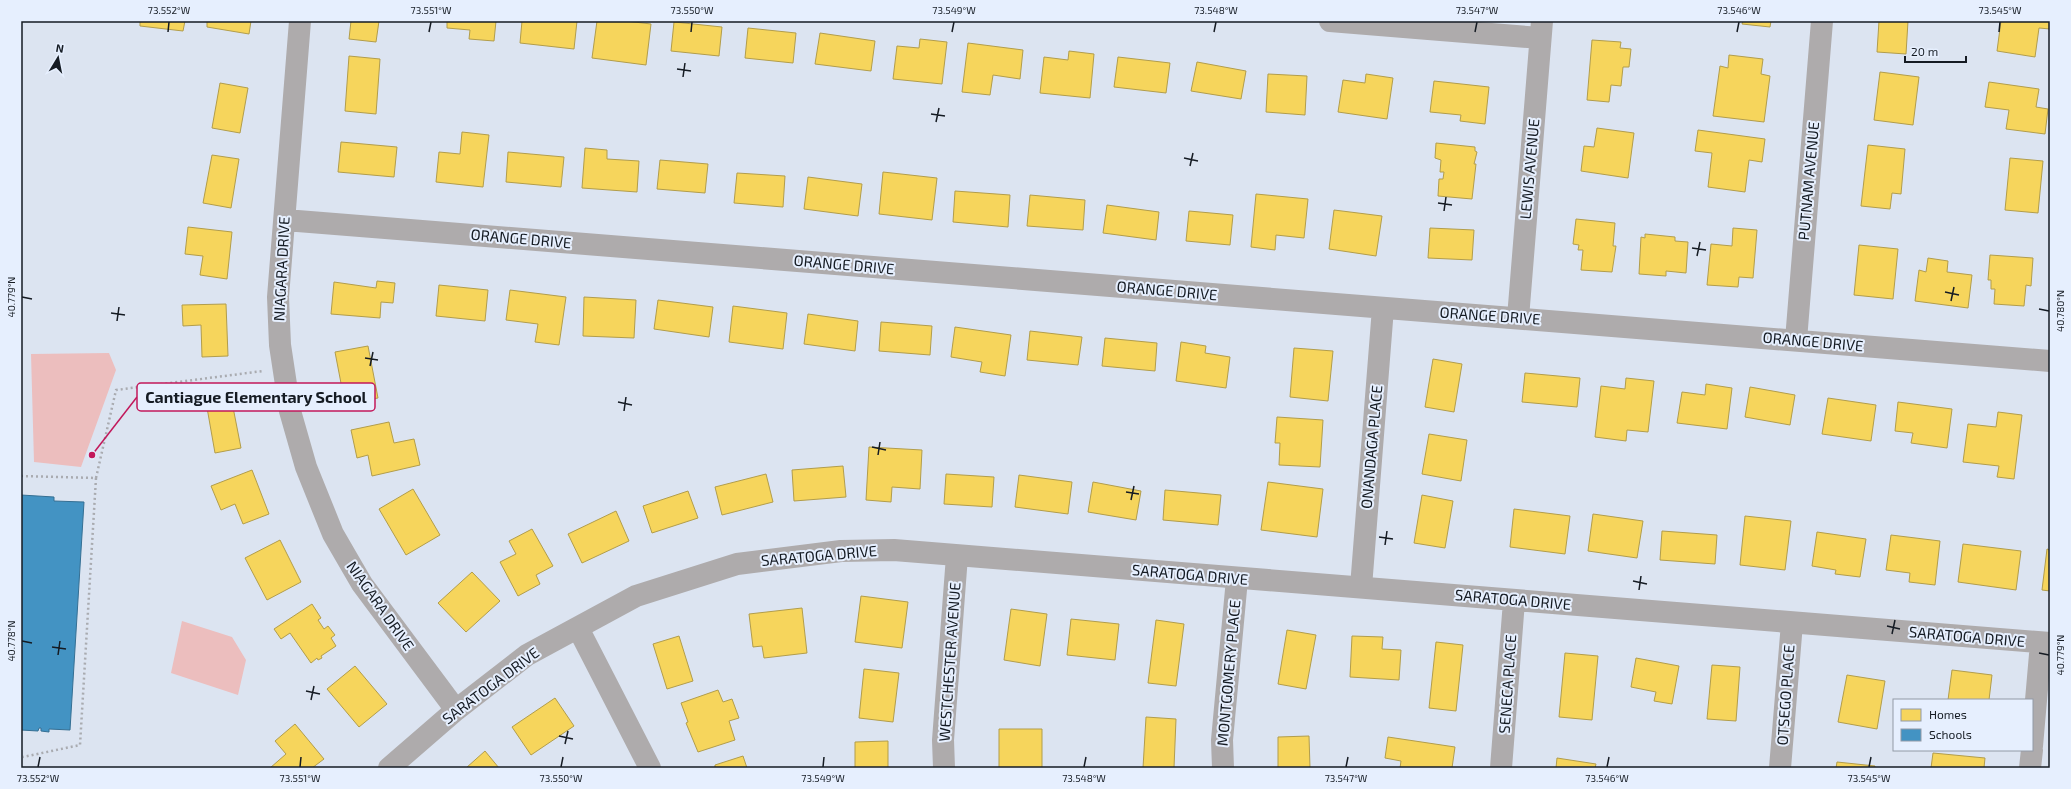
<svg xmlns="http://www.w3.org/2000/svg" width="2071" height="789" viewBox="0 0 2071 789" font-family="'Exo 2',sans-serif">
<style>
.green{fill:#ecbebe}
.homes{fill:#f6d55c;stroke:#b29d4b}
.schools{fill:#4393c3;stroke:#356f93}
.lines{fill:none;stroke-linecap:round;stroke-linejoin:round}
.path{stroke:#a9abb0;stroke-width:2.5;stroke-dasharray:2 3;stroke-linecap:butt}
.minor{stroke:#aeabac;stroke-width:22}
.ticks{fill:none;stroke:#151b23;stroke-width:1.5}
.labels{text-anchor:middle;stroke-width:4;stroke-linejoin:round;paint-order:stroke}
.street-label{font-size:15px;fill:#151b23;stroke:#e6effe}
.leader{fill:none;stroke:#c2185b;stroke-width:1.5}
.callout-dot{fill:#c2185b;stroke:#e6effe;stroke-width:1.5}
.callout{fill:#e6effe;stroke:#c2185b;stroke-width:1.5}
.callout-label{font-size:16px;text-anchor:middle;font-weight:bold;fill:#151b23}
.neatline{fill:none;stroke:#151b23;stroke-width:1.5}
.ticks-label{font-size:10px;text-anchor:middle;fill:#151b23}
</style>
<rect width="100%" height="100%" fill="#dce4f1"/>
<path class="green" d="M 109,353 L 116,370 L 81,467 L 34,462 L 31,354 Z
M 182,621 L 232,637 L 246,660 L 238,695 L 171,673 Z"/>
<path class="homes" d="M 140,21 L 185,21 L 183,31 L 140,26 Z
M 207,21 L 251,21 L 249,34 L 207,27 Z
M 351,21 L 379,21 L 376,42 L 349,39 Z
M 447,21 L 496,21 L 494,41 L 469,39 L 470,30 L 447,28 Z
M 522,21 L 577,21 L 574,49 L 520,43 Z
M 597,21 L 626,21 L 651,24 L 646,65 L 592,58 Z
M 1743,21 L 1771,21 L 1770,27 L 1742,24 Z
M 1879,21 L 1908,21 L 1906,54 L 1877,52 Z
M 2001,21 L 2050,21 L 2050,29 L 2039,28 L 2035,57 L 1997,51 Z
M 674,22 L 722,27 L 719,56 L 671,51 Z
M 748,28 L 796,33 L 793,63 L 745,58 Z
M 820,33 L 875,41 L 871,71 L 815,64 Z
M 920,39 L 947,42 L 942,84 L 893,79 L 897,46 L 919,48 Z
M 1592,40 L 1621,42 L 1620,48 L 1631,49 L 1629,67 L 1623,67 L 1621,86 L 1611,85 L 1609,102 L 1587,100 Z
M 968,43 L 1023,50 L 1020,79 L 993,75 L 990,95 L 962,92 Z
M 1069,51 L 1094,54 L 1090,98 L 1040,93 L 1044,57 L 1068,60 Z
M 1729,55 L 1763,59 L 1761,74 L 1770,76 L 1764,122 L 1713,116 L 1720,66 L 1728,68 Z
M 349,56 L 380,59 L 376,114 L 345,111 Z
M 1118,57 L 1170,63 L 1166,93 L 1114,87 Z
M 1197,62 L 1246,71 L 1241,99 L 1191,91 Z
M 1880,72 L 1919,77 L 1913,125 L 1874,120 Z
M 1268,74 L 1307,76 L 1305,115 L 1266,112 Z
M 1366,74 L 1393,78 L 1387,119 L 1338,112 L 1343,80 L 1365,83 Z
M 1434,81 L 1489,87 L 1485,124 L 1460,121 L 1461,115 L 1430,112 Z
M 1989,82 L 2039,89 L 2036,107 L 2048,109 L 2045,134 L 2006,129 L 2009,110 L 1985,107 Z
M 220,83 L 248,88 L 240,133 L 212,128 Z
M 1597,128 L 1634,133 L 1628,178 L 1581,171 L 1584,146 L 1594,147 Z
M 1698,130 L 1765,139 L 1762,162 L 1749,160 L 1745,192 L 1708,187 L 1712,153 L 1695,151 Z
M 462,132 L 489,135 L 483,187 L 436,182 L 439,152 L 460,154 Z
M 341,142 L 397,147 L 394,177 L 338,172 Z
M 1436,143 L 1475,147 L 1475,151 L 1477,152 L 1474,164 L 1476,164 L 1472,199 L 1438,196 L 1439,179 L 1443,179 L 1444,172 L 1440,172 L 1441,160 L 1435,158 Z
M 1868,145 L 1905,149 L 1901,194 L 1892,193 L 1890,209 L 1861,206 Z
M 585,148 L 607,150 L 607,159 L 639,161 L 637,192 L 582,188 Z
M 508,152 L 564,157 L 561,187 L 506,182 Z
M 212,155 L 239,159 L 231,208 L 203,203 Z
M 2010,158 L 2043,161 L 2038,213 L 2005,210 Z
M 660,160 L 708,164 L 705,193 L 657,189 Z
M 883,172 L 937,178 L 932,220 L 879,214 Z
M 737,173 L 785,176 L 783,207 L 734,203 Z
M 808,177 L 862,184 L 858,216 L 804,209 Z
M 955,191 L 1010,195 L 1008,227 L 953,222 Z
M 1256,194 L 1308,199 L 1304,238 L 1276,235 L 1275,250 L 1251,247 Z
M 1030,195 L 1085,200 L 1083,230 L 1027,226 Z
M 1107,205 L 1159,212 L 1156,240 L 1103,233 Z
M 1334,210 L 1382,216 L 1376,256 L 1329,249 Z
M 1189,211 L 1233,215 L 1230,245 L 1186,241 Z
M 1576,219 L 1615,223 L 1613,246 L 1616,246 L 1612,272 L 1581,270 L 1583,250 L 1578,250 L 1579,245 L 1573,244 Z
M 188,227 L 232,232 L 227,279 L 200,275 L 203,256 L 185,254 Z
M 1430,228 L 1474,230 L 1472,260 L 1428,258 Z
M 1733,228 L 1757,230 L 1753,278 L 1739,277 L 1738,287 L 1707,285 L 1711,244 L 1732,246 Z
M 1645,234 L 1675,237 L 1675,241 L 1688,242 L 1686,273 L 1666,271 L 1666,276 L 1639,274 L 1641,237 L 1645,238 Z
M 1859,245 L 1898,249 L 1893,299 L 1854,295 Z
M 1990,255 L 2033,258 L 2031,286 L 2026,285 L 2024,306 L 1994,304 L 1995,289 L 1991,289 L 1991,280 L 1988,280 Z
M 1928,258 L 1948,261 L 1947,272 L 1972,275 L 1968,308 L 1915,301 L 1919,270 L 1926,272 Z
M 377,281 L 395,283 L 393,303 L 381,302 L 380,318 L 331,314 L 334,282 L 376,288 Z
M 439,285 L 488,290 L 485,321 L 436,316 Z
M 510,290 L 566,297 L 559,345 L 535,342 L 538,324 L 506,320 Z
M 584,297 L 636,300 L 634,338 L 583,336 Z
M 658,300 L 713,307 L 709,337 L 654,329 Z
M 226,304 L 228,356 L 202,357 L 201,325 L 183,326 L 182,305 Z
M 733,306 L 787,313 L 783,349 L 729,342 Z
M 808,314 L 858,321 L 855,351 L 804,344 Z
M 881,322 L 932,326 L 930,355 L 879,351 Z
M 955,327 L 1011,335 L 1005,376 L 980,372 L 982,362 L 951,357 Z
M 1030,331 L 1082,337 L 1078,365 L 1027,360 Z
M 1105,338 L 1157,343 L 1155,371 L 1102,366 Z
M 1181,342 L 1206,346 L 1205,353 L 1230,357 L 1226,388 L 1176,381 Z
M 368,346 L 378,398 L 345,404 L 335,352 Z
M 1294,348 L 1333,351 L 1328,401 L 1290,397 Z
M 1433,359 L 1462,364 L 1454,412 L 1425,407 Z
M 1525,373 L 1580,378 L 1577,407 L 1522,402 Z
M 1626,378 L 1654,381 L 1648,432 L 1627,430 L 1626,441 L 1595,437 L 1601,386 L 1625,389 Z
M 1706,384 L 1732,388 L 1727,429 L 1677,423 L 1682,392 L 1705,395 Z
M 1750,387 L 1795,395 L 1790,425 L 1745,417 Z
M 231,397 L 241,448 L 215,453 L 206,402 Z
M 1828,398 L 1876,405 L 1871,441 L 1822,434 Z
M 1898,402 L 1952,409 L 1947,448 L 1911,443 L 1913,433 L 1895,431 Z
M 1998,412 L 2022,415 L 2014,479 L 1997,477 L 1999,466 L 1963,462 L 1968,424 L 1996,427 Z
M 1277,417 L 1323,420 L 1320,467 L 1279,465 L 1280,443 L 1275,443 Z
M 389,422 L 394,443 L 414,439 L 420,465 L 372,476 L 368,455 L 357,458 L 351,430 Z
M 1429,434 L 1467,440 L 1461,481 L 1422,474 Z
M 869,447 L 922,450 L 920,489 L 892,487 L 891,502 L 866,500 Z
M 843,466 L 846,497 L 794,501 L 792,470 Z
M 252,470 L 269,514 L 243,524 L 235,504 L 221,510 L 211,486 Z
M 766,474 L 773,502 L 722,515 L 715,487 Z
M 946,474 L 994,477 L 992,507 L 944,504 Z
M 1019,475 L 1072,482 L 1068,514 L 1015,507 Z
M 1093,482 L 1141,491 L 1136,520 L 1088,512 Z
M 1268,482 L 1323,489 L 1317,537 L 1261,530 Z
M 413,489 L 440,535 L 406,555 L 379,509 Z
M 1165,490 L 1221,495 L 1218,525 L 1163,520 Z
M 688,491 L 698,518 L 652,533 L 643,506 Z
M 1422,495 L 1453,501 L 1445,548 L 1414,543 Z
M 1514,509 L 1570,516 L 1565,554 L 1510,547 Z
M 616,511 L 629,541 L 582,563 L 568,534 Z
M 1593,514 L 1643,521 L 1637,558 L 1588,551 Z
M 1745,516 L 1791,521 L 1785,570 L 1740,565 Z
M 532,529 L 553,566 L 536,575 L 540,584 L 518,596 L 500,562 L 516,554 L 509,541 Z
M 1662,531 L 1717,535 L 1715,564 L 1660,560 Z
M 1817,532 L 1866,539 L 1860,577 L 1835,574 L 1836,570 L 1812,566 Z
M 1891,535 L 1940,541 L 1935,585 L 1909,582 L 1910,573 L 1886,570 Z
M 280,540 L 301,582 L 267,600 L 245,558 Z
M 1963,544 L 2021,551 L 2016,590 L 1958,582 Z
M 2047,549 L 2050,550 L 2050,591 L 2042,590 Z
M 472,572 L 500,601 L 466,632 L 438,603 Z
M 861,596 L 908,602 L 902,648 L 855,642 Z
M 312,604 L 321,618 L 318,620 L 324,629 L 328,626 L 335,635 L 331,638 L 336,646 L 321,656 L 322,658 L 318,660 L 317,658 L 311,663 L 290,633 L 281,639 L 274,629 Z
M 802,608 L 807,653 L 764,658 L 762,646 L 753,647 L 749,614 Z
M 1011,609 L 1047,614 L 1040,666 L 1004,660 Z
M 1071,619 L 1119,624 L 1115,660 L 1067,655 Z
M 1156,620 L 1184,624 L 1176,686 L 1148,683 Z
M 1287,630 L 1316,635 L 1306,689 L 1278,684 Z
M 679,636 L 693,681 L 667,689 L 653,644 Z
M 1352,636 L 1383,637 L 1382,649 L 1401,650 L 1399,680 L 1350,677 Z
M 1436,642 L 1463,645 L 1456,711 L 1429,708 Z
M 1565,653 L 1598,656 L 1592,720 L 1559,717 Z
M 1636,658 L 1679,666 L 1672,704 L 1654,701 L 1656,692 L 1631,687 Z
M 1712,665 L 1740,667 L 1736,721 L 1707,719 Z
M 355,666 L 387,704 L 359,727 L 327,689 Z
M 864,669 L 899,673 L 893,722 L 859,718 Z
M 1952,670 L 1992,675 L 1989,700 L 1948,700 Z
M 1847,675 L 1885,681 L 1877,729 L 1838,722 Z
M 718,690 L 723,702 L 732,699 L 739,718 L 729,721 L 735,740 L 698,752 L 686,723 L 688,722 L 681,703 Z
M 555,698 L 574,726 L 531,755 L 512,727 Z
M 1146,717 L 1176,719 L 1174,768 L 1143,768 Z
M 295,724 L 324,759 L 312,768 L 270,768 L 286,754 L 275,741 Z
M 999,729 L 1042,729 L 1042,768 L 999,768 Z
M 1309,736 L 1310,768 L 1278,768 L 1278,737 Z
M 1388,737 L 1455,747 L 1452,768 L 1400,768 L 1401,761 L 1385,758 Z
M 888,741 L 888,768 L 855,768 L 855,742 Z
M 485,751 L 499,768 L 466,768 Z
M 1933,753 L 1985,758 L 1984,768 L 1931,768 Z
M 743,756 L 747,768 L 712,768 L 715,767 L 715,765 Z
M 1557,758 L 1596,764 L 1595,768 L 1556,768 Z
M 1837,762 L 1875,766 L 1875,768 L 1836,768 Z"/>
<path class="schools" d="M 21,495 L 54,497 L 54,501 L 84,502 L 70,730 L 49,729 L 49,732 L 41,731 L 41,728 L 39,728 L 38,731 L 21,730 Z"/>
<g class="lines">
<path class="path" d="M 21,476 L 96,478 L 80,745 L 23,757
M 96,478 L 116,390 L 263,371"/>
<path class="minor" d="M 300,21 L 278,297 L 280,345 L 290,411 L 306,467 L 333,534 L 362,584 L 456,710
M 1330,21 L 1540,38
M 285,220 L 2050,361
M 1518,318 L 1542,21
M 1796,340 L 1822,21
M 1361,587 L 1383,308
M 578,628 L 650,768
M 2032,746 L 2041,643
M 389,768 L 456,710 L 527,655 L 636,596 L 737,564 L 841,551 L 894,550 L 2050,643
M 944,768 L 943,740 L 957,556
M 1223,768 L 1222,740 L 1237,579
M 1501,768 L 1514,601
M 1780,768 L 1792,623
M 2030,768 L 2032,750"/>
</g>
<path class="ticks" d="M 168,32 L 169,22M 429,32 L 431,22M 691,32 L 692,22M 952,32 L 954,22M 1214,32 L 1216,22M 1475,32 L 1477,22M 1737,32 L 1739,22M 1999,32 L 2000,22M 677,69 L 691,71M 683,77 L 685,63M 931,114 L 945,116M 936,122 L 939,108M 1184,158 L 1198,161M 1190,166 L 1193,153M 1438,203 L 1452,205M 1444,211 L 1446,197M 1692,248 L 1706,250M 1697,256 L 1700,242M 1945,292 L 1959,295M 22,297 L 32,299M 1951,301 L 1954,287M 2039,309 L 2049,311M 111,313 L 125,315M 117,321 L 119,307M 365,358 L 378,360M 370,366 L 373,352M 618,402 L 632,405M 624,411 L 626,397M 872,447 L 886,450M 878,455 L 880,442M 1126,492 L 1139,494M 1131,500 L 1134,486M 1379,537 L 1393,539M 1385,545 L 1387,531M 1633,581 L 1647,584M 1639,590 L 1641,576M 1887,626 L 1900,629M 1892,634 L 1895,620M 22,641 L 32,643M 52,647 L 66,649M 2039,653 L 2049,655M 58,655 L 60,641M 306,691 L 320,694M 311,700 L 314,686M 559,736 L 573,739M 565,744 L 568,731M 38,767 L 40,757M 300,767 L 301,757M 561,767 L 563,757M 823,767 L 824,757M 1084,767 L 1086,757M 1346,767 L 1348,757M 1607,767 L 1609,757M 1869,767 L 1871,757"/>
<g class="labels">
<g class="street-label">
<text transform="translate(1530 169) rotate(-85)" y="5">LEWIS AVENUE</text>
<text transform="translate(1809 181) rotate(-85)" y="5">PUTNAM AVENUE</text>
<text transform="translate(521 239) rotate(5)" y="5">ORANGE DRIVE</text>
<text transform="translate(844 265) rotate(5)" y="5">ORANGE DRIVE</text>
<text transform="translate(282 269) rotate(-87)" y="5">NIAGARA DRIVE</text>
<text transform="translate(1167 291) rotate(5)" y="5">ORANGE DRIVE</text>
<text transform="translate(1490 316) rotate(4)" y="5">ORANGE DRIVE</text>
<text transform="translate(1813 342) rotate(5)" y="5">ORANGE DRIVE</text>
<text transform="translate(1372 447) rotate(-85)" y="5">ONANDAGA PLACE</text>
<text transform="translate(819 556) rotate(-5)" y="5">SARATOGA DRIVE</text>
<text transform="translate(1190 575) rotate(5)" y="5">SARATOGA DRIVE</text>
<text transform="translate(1513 600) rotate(5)" y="5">SARATOGA DRIVE</text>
<text transform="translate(380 606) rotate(55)" y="5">NIAGARA DRIVE</text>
<text transform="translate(1967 637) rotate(5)" y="5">SARATOGA DRIVE</text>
<text transform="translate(950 662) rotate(-86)" y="5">WESTCHESTER AVENUE</text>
<text transform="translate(1229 673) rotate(-85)" y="5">MONTGOMERY PLACE</text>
<text transform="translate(1508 684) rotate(-86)" y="5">SENECA PLACE</text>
<text transform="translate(491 686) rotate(-37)" y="5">SARATOGA DRIVE</text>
<text transform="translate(1786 695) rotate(-86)" y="5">OTSEGO PLACE</text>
</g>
</g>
<path class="leader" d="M92 455L137 397"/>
<circle class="callout-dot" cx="92" cy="455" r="4"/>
<rect class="callout" x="137" y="383" width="238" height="28" rx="4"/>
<g class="callout-label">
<text x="256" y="403">Cantiague Elementary School</text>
</g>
<rect width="2071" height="789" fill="none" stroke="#e6effe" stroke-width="44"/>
<rect x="1893" y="699" width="140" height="52" fill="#e6effe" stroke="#929aa6"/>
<rect x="1901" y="709" width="20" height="12" fill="#f6d55c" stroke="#929aa6"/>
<text x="1929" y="719" font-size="12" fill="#151b23">Homes</text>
<rect x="1901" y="729" width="20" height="12" fill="#4393c3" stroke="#929aa6"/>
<text x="1929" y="739" font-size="12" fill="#151b23">Schools</text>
<g transform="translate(58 58) rotate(10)" stroke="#e6effe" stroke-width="3" paint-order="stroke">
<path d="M0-3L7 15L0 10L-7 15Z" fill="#151b23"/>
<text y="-6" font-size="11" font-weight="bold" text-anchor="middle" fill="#151b23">N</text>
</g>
<path d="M1905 56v6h61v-6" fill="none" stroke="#151b23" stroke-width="2"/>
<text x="1911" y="56" font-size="12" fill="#151b23" stroke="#e6effe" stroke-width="3" paint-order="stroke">20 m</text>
<rect x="22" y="22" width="2027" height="745" class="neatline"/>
<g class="ticks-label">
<text x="169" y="14">73.552°W</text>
<text x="431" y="14">73.551°W</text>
<text x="692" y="14">73.550°W</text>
<text x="954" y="14">73.549°W</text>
<text x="1216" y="14">73.548°W</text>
<text x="1477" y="14">73.547°W</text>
<text x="1739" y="14">73.546°W</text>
<text x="2000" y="14">73.545°W</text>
<text transform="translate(11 297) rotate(-90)" y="4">40.779°N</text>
<text transform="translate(2060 311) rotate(-90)" y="4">40.780°N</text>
<text transform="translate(11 641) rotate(-90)" y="4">40.778°N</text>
<text transform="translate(2060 655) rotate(-90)" y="4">40.779°N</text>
<text x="38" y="782">73.552°W</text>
<text x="300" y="782">73.551°W</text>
<text x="561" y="782">73.550°W</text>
<text x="823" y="782">73.549°W</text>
<text x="1084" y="782">73.548°W</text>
<text x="1346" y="782">73.547°W</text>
<text x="1607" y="782">73.546°W</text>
<text x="1869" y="782">73.545°W</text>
</g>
</svg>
